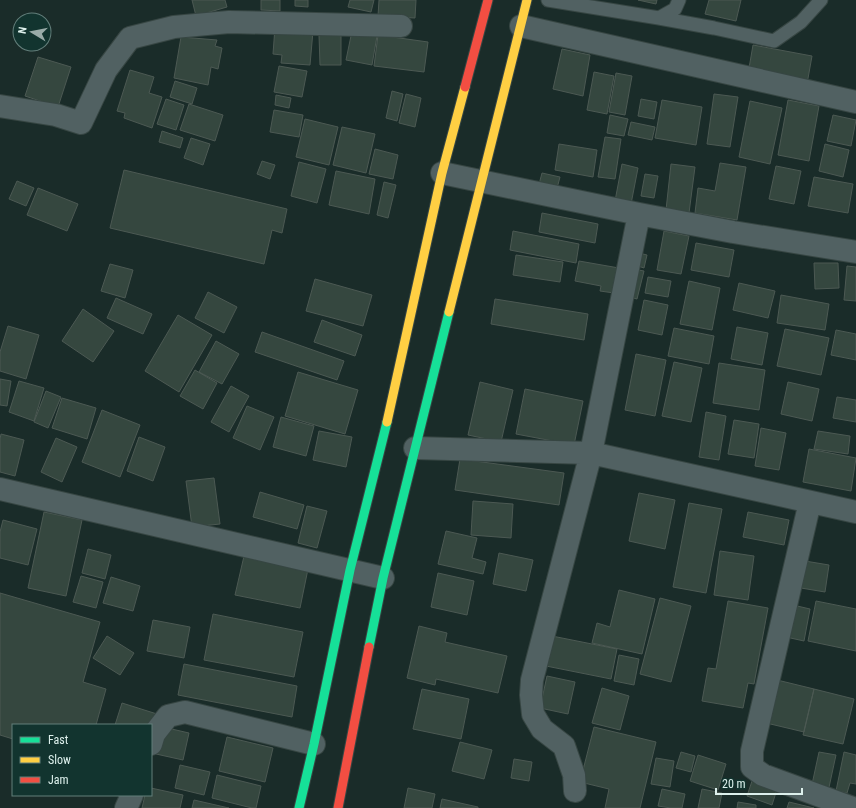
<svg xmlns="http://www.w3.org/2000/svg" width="856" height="808" viewBox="0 0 856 808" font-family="'Roboto Condensed',sans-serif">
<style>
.building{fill:#35473f;stroke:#4c5953}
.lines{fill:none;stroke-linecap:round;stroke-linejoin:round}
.lane-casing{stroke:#374643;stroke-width:15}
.street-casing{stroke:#374643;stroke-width:24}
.fast-casing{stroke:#374643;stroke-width:11}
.slow-casing{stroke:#374643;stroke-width:11}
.jam-casing{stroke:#374643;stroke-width:11}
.lane{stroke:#516162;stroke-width:13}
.street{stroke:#516162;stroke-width:22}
.fast{stroke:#16e098;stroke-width:9}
.slow{stroke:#ffcf43;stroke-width:9}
.jam{stroke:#f24e42;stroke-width:9}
</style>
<rect width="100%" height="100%" fill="#1a2c29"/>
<path class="building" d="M 192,0 L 225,0 L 227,7 L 196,16 Z
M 261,0 L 280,0 L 280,11 L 261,10 Z
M 295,0 L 308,0 L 308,7 L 295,6 Z
M 350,0 L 374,0 L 371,12 L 348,7 Z
M 379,0 L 416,0 L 415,18 L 378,16 Z
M 638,0 L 657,0 L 656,4 Z
M 709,0 L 741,0 L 736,21 L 705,14 Z
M 275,27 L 313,31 L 310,65 L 281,63 L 282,55 L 273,54 Z
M 352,31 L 377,36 L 372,65 L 346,60 Z
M 319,35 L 341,35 L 341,65 L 320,65 Z
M 378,35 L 428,42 L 424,72 L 374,66 Z
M 181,37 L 217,40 L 215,46 L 222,48 L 218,69 L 211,67 L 208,85 L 174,78 Z
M 753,45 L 812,56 L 807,84 L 748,74 Z
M 562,49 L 590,55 L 583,96 L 553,89 Z
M 38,57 L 71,67 L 58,107 L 25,96 Z
M 279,66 L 307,71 L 302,97 L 274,92 Z
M 130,70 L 154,77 L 149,93 L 162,97 L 152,128 L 124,118 L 125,113 L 117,111 Z
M 594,72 L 614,76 L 607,114 L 587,110 Z
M 616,73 L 632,76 L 625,115 L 609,112 Z
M 175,81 L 197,88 L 192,104 L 170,97 Z
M 392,91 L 403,94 L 397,121 L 386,118 Z
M 406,94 L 421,98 L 415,127 L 399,123 Z
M 714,94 L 738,97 L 730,147 L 707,144 Z
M 276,95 L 291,98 L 289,108 L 275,105 Z
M 166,99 L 184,105 L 176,130 L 157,124 Z
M 641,99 L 657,102 L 654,119 L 638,116 Z
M 662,100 L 702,107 L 696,145 L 655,138 Z
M 788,100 L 819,106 L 809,161 L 778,155 Z
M 750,101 L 782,108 L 770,164 L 739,157 Z
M 189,104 L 223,115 L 215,141 L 180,130 Z
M 274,110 L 303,115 L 299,137 L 270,132 Z
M 610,115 L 628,119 L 624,136 L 607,133 Z
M 833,115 L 856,120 L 851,146 L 827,141 Z
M 305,119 L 338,127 L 329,165 L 296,157 Z
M 631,122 L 655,127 L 652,140 L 628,135 Z
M 342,127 L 375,134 L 366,173 L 333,165 Z
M 162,131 L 183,138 L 180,148 L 159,142 Z
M 605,137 L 621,139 L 615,179 L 598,177 Z
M 191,138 L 210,144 L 203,165 L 184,158 Z
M 559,144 L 597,150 L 593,177 L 555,170 Z
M 825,144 L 849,150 L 843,177 L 819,171 Z
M 375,149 L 398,155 L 393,179 L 369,174 Z
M 262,161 L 275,165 L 270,179 L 257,174 Z
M 299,162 L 326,169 L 317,203 L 291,196 Z
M 720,163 L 746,167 L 737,220 L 695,213 L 698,188 L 715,191 Z
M 622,164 L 638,168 L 631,204 L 615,201 Z
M 671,164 L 695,167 L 689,213 L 666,210 Z
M 776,166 L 801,171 L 794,204 L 769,199 Z
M 124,170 L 287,209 L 282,233 L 272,230 L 264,264 L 110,228 Z
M 336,171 L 375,179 L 369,214 L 329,205 Z
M 542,173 L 560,177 L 556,192 L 538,188 Z
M 645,174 L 658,176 L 654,198 L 641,196 Z
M 814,177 L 853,184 L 848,213 L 808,206 Z
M 17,181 L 34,188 L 26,206 L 9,199 Z
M 384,182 L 396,185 L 388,218 L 377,215 Z
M 38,188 L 78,204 L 67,231 L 27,215 Z
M 542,213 L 598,224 L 595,243 L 539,232 Z
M 513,231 L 579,244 L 576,263 L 510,250 Z
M 664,231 L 689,236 L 681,274 L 657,270 Z
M 696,243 L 734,250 L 729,277 L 691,270 Z
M 635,252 L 647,255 L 644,268 L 632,264 Z
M 516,255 L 563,262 L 560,282 L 513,275 Z
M 579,261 L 619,268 L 614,293 L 600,291 L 601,286 L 575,281 Z
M 814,263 L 838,263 L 839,288 L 815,289 Z
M 110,264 L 133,270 L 125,298 L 101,291 Z
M 847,266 L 856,267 L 856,301 L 844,300 Z
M 633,269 L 644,271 L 637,299 L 626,296 Z
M 648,277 L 671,281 L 668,297 L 645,293 Z
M 315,279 L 372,295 L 363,326 L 306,311 Z
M 689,281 L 720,288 L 712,330 L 680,324 Z
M 739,283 L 775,291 L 768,318 L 733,310 Z
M 208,292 L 237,307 L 224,333 L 195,318 Z
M 781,295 L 829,304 L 825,330 L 777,323 Z
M 116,298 L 152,314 L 143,334 L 107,318 Z
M 495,299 L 588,314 L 584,340 L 491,324 Z
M 644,300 L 668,305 L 662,335 L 638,330 Z
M 83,309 L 114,331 L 93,362 L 62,341 Z
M 178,315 L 212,335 L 179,392 L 145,371 Z
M 322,320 L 362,335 L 355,356 L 314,342 Z
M 8,326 L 39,335 L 26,379 L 0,371 L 0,352 Z
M 737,327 L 768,333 L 762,365 L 731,359 Z
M 674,328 L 714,336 L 709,364 L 668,356 Z
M 785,329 L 829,338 L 821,375 L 777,366 Z
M 836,330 L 856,334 L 856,360 L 831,355 Z
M 262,332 L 344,361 L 337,380 L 255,352 Z
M 216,341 L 239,354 L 222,384 L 199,372 Z
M 636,354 L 666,360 L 655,416 L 625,410 Z
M 674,362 L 702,368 L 691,422 L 662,416 Z
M 719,363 L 765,370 L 759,410 L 713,403 Z
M 195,370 L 217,383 L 203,409 L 180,396 Z
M 298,372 L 358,390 L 345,434 L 285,416 Z
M 0,379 L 11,381 L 7,406 L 0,405 Z
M 19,381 L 44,388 L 34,421 L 9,412 Z
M 480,382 L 513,390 L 501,442 L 468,435 Z
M 788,382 L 819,389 L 812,421 L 781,414 Z
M 231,386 L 249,396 L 229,432 L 211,422 Z
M 525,389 L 583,401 L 574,445 L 516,434 Z
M 46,391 L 61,397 L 48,428 L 34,422 Z
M 837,397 L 856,400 L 856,422 L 833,418 Z
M 62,398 L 96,408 L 87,439 L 52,428 Z
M 247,406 L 274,417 L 260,450 L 233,438 Z
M 102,410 L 140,425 L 120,477 L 82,462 Z
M 706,412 L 726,416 L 719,460 L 699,457 Z
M 281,417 L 314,426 L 306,456 L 273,447 Z
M 734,420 L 759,424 L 754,458 L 728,454 Z
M 761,428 L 786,433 L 779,470 L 755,466 Z
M 319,431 L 352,437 L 346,467 L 313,460 Z
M 818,431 L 850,436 L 848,454 L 814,449 Z
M 1,434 L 24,440 L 15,476 L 0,472 L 0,439 Z
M 139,437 L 165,447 L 153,481 L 127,471 Z
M 56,438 L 77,447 L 62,482 L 41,472 Z
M 809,449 L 856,458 L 851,491 L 803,482 Z
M 460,459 L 564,473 L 559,505 L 455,490 Z
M 214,478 L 220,524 L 192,527 L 186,481 Z
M 260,492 L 304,505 L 297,529 L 253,517 Z
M 639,493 L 675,500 L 665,549 L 629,541 Z
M 473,501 L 513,504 L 511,538 L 471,535 Z
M 689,503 L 722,509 L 706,593 L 673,587 Z
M 307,506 L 327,511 L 317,548 L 298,543 Z
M 44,512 L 82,520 L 66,596 L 28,588 Z
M 748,512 L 789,520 L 784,545 L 743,537 Z
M 3,520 L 37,529 L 28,565 L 0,558 L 0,532 Z
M 446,531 L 477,538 L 472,558 L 486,562 L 483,574 L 438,564 Z
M 88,549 L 111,555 L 105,579 L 82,573 Z
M 720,551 L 754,556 L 748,600 L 714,595 Z
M 499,553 L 533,560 L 526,591 L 493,584 Z
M 244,556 L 308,569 L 300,608 L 235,595 Z
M 805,561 L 829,565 L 825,592 L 801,588 Z
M 438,573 L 474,581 L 467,615 L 431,607 Z
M 81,576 L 103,582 L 96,608 L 73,602 Z
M 111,577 L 140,586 L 133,611 L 103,603 Z
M 619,590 L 655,599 L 642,654 L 592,643 L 597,623 L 610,627 Z
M 0,593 L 100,622 L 83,682 L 106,689 L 96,725 L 13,725 L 13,739 L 0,735 Z
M 660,598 L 691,606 L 671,682 L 640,674 Z
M 728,601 L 768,608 L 754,684 L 748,683 L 743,708 L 702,701 L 708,668 L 716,669 Z
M 816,601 L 856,609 L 856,651 L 808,641 Z
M 793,605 L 810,609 L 804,641 L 786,637 Z
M 213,614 L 303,632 L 294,677 L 204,660 Z
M 153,620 L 190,627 L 184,658 L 147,651 Z
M 419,626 L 447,633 L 445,642 L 507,656 L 498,693 L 436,679 L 435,685 L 407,678 Z
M 107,636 L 134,653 L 120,675 L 93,658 Z
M 552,636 L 617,649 L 611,679 L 546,666 Z
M 619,655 L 639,659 L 634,685 L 614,681 Z
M 184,664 L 297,686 L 292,717 L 178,695 Z
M 547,676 L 575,682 L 568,714 L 540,708 Z
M 773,679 L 814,689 L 804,732 L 762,722 Z
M 602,688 L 629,696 L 620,730 L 592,723 Z
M 422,689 L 469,699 L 461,739 L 413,729 Z
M 814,689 L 854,699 L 843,744 L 803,735 Z
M 122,703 L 157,714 L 151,725 L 115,725 Z
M 163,727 L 189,733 L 183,760 L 156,754 Z
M 594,727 L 656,742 L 640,808 L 605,808 L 609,789 L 580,782 Z
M 227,737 L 273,748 L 265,782 L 219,771 Z
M 460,742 L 492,750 L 484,779 L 452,771 Z
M 681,752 L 695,756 L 691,772 L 676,768 Z
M 819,752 L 836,755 L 828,792 L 811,789 Z
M 844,752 L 856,755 L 856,784 L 850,783 L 847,793 L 836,791 Z
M 698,755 L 726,764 L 718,790 L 690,781 Z
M 656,758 L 674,761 L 670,787 L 651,784 Z
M 514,759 L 532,762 L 529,781 L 511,778 Z
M 180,765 L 210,772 L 204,795 L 175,788 Z
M 217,775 L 261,786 L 256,808 L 252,808 L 212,798 Z
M 754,775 L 779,783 L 772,805 L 747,796 Z
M 151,788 L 183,795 L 180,808 L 142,808 L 145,795 L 151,795 Z
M 408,788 L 435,794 L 432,808 L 404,808 Z
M 662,789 L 685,794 L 682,808 L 671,808 L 658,806 Z
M 702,789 L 722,793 L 719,808 L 698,808 Z
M 442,799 L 478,807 L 478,808 L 440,808 Z
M 194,800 L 229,808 L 192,808 Z
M 738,802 L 756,805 L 756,808 L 737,808 Z
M 789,802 L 814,808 L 787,808 Z"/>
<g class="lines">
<defs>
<path id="lane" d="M 548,0 L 659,18 L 675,9 L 679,0
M 659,18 L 714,28 L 774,41 L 801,22 L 821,0"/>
<path id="street" d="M 521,26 L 856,102
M 0,106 L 56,115 L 81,123 L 106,70 L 130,38 L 174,27 L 229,22 L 401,26
M 442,173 L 639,214 L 733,232 L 856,252
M 415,448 L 591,453 L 856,512
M 0,489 L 383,578
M 810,502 L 752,751 L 752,767 L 763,775 L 853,808
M 151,744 L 154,734 L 168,716 L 185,712 L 314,744
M 575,791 L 574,775 L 564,746 L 542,729 L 533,714 L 531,695 L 532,680 L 591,453 L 639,214
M 126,808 L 132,795"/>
<path id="fast" d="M 369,647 L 383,578 L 449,312
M 299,808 L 314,744 L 350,570 L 387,422"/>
<path id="slow" d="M 449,312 L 527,0
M 387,422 L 442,173 L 465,87"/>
<path id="jam" d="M 465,87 L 488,0
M 338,808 L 369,647"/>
</defs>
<use href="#lane" class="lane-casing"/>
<use href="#street" class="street-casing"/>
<use href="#fast" class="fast-casing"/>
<use href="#slow" class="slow-casing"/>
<use href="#jam" class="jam-casing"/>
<use href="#lane" class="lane"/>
<use href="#street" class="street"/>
<use href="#fast" class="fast"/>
<use href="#slow" class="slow"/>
<use href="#jam" class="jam"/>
</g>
<rect x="12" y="724" width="140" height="72" fill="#12342f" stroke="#637f7b"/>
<rect x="20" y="737" width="20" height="6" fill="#16e098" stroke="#637f7b"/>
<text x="48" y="744" font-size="12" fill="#ddf0ec">Fast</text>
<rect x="20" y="757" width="20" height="6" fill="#ffcf43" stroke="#637f7b"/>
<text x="48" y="764" font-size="12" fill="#ddf0ec">Slow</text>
<rect x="20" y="777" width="20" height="6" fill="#f24e42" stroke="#637f7b"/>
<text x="48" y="784" font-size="12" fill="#ddf0ec">Jam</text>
<g transform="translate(32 32) rotate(280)"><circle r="19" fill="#12342f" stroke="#637f7b"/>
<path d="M0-3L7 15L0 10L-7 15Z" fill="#99aba8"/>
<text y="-6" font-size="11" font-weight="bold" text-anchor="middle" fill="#ddf0ec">N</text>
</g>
<path d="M716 788v6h86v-6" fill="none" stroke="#ddf0ec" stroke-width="2"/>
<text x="722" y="788" font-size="12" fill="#ddf0ec" stroke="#12342f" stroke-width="3" paint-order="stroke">20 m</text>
</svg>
